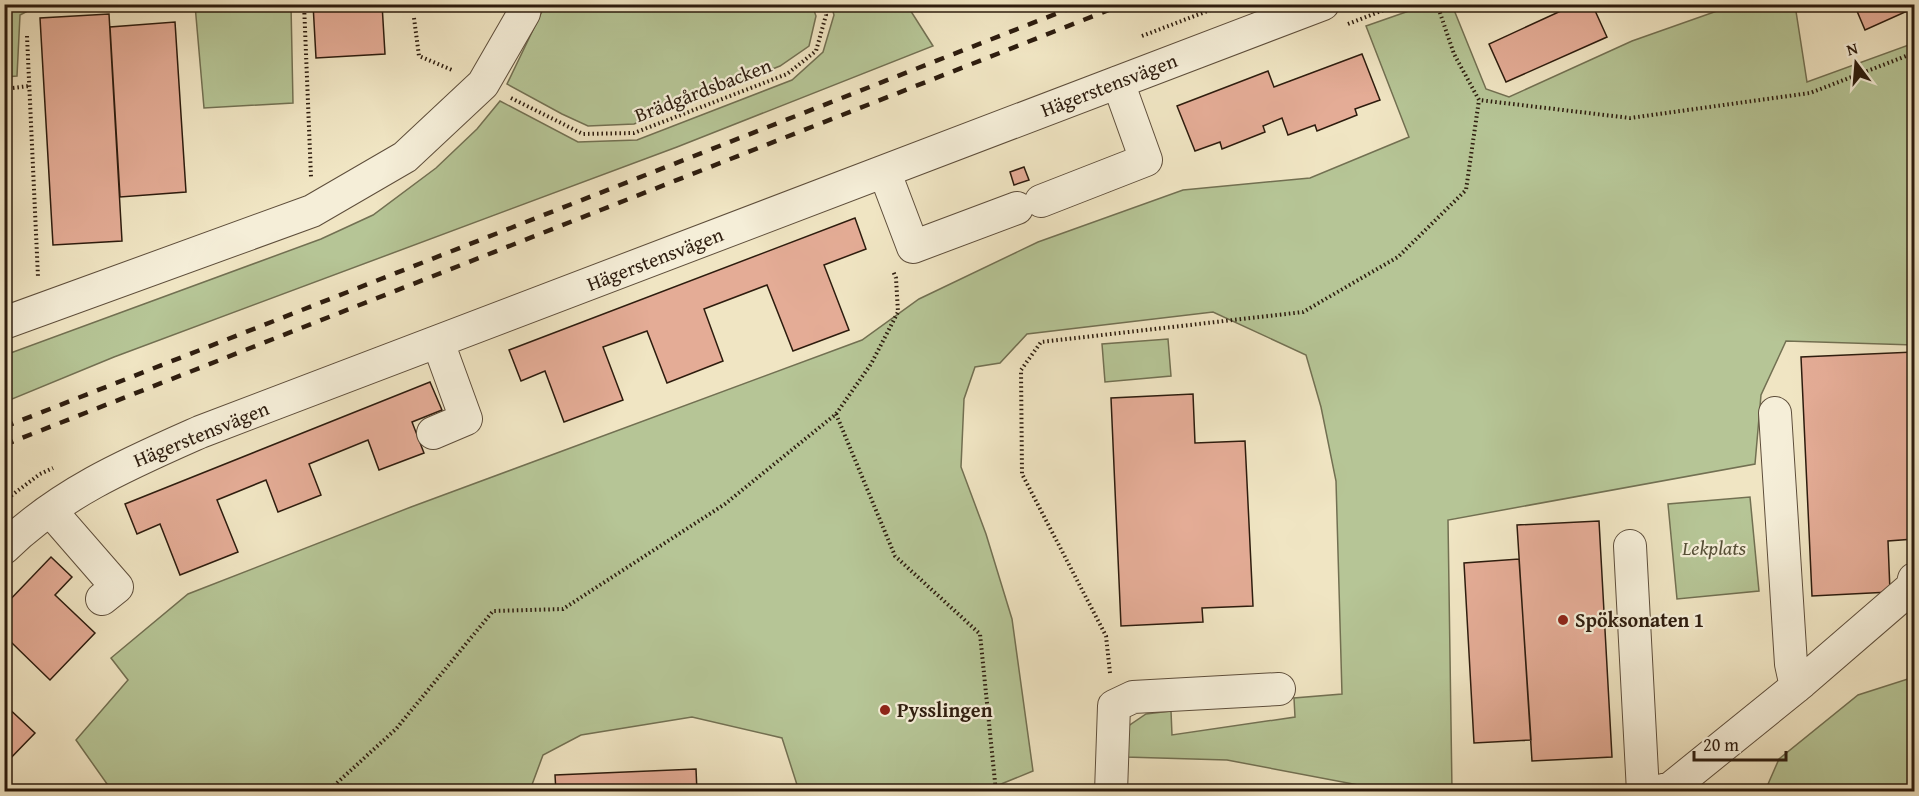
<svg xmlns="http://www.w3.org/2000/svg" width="1919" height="796" viewBox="0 0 1919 796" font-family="'Gentium Book Plus',serif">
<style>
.green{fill:#b6c596;stroke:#727052;stroke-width:1.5}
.building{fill:#e4ac96;stroke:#2d1c0e;stroke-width:1.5}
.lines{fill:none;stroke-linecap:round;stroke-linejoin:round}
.minor-casing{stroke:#5e4e3b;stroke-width:34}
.path{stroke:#2d1c0e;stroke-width:4;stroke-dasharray:1.5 3;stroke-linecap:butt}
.minor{stroke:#f5eed8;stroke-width:32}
.rail{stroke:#2d1c0e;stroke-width:4.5;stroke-dasharray:10 10;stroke-linecap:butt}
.poi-dot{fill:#8f2418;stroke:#f5eed8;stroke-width:2}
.labels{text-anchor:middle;stroke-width:4.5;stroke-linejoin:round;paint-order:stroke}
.street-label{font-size:20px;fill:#2d1c0e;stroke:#f5eed8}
.park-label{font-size:20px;font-style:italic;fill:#564f37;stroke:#f5eed8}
.poi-label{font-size:20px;font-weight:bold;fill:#2d1c0e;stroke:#f5eed8;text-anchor:start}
</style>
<rect width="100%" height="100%" fill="#f0e5c3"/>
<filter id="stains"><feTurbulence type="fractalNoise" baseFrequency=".00333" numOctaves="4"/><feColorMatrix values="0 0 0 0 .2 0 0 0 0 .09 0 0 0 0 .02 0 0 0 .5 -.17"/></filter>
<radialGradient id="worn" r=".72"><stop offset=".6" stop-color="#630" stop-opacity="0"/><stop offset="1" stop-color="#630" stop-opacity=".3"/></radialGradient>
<path class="green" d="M 4,5 L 39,5 L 20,15 L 17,76 L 5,77 Z
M 195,5 L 291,5 L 293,103 L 204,108 Z
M 812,5 L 816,16 L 809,46 L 780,66 L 634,124 L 588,126 L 562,114 L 507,84 L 545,5 Z
M 831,5 L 907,5 L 933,46 L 677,147 L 114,357 L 5,402 L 5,355 L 321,239 L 373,215 L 436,168 L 477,129 L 500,101 L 578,142 L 637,140 L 792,80 L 823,52 L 834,15 Z
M 1426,5 L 1452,5 L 1486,89 L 1509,97 L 1632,41 L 1734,5 L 1795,5 L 1807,82 L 1914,43 L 1914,345 L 1786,341 L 1761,395 L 1755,464 L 1448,520 L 1452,791 L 1390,791 L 1227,760 L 1125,757 L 1124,729 L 1146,714 L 1171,711 L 1172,735 L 1295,717 L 1294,698 L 1342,694 L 1336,481 L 1321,407 L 1306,355 L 1213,312 L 1027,334 L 1000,363 L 975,367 L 964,399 L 961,467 L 986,534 L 1012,619 L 1033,771 L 984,791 L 799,791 L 782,738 L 692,717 L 581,735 L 543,755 L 530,790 L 528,792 L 112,791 L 76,740 L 128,680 L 111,658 L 188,594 L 411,507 L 862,340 L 919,299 L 1038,242 L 1183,190 L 1310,178 L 1409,137 L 1366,26 Z
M 1168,339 L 1171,376 L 1105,382 L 1102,344 Z
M 1750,497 L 1759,591 L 1677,599 L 1668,504 Z
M 1914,677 L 1914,791 L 1765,791 L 1779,759 L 1858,695 Z"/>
<path class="building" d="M 313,4 L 382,4 L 385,54 L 316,58 Z
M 382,4 L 463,4 L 463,6 L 383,11 Z
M 1576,4 L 1592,4 L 1607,37 L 1506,82 L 1489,44 Z
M 1854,4 L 1914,4 L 1914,8 L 1865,30 Z
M 109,14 L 122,241 L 53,245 L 40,18 Z
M 175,22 L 186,192 L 120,197 L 110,27 Z
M 1362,54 L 1380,100 L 1355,109 L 1357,115 L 1317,131 L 1315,125 L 1288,135 L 1282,118 L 1263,126 L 1265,132 L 1222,149 L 1220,142 L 1195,151 L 1177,106 L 1268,71 L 1274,87 Z
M 1024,167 L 1029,180 L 1014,185 L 1010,172 Z
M 855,218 L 866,249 L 824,265 L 849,330 L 793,351 L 767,285 L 704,309 L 723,361 L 667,383 L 647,331 L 603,347 L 623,400 L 564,422 L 545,371 L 521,381 L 509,350 Z
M 1914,352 L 1914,539 L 1888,541 L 1890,592 L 1812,596 L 1801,357 Z
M 430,382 L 442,410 L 412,422 L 424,453 L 379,470 L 368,440 L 309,464 L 321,495 L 278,512 L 266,480 L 217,500 L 238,552 L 180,575 L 160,524 L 137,534 L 125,504 Z
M 1193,394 L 1195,443 L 1245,441 L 1253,606 L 1202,608 L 1203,622 L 1121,626 L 1111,398 Z
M 1599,521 L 1612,757 L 1532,761 L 1517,525 Z
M 51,557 L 72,577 L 55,595 L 95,633 L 50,680 L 12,643 L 4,651 L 4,606 Z
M 1519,559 L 1531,740 L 1474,743 L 1464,563 Z
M 4,704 L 35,733 L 4,765 Z
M 696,769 L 697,792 L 556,792 L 555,775 Z"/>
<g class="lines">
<defs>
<path id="minor" d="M 885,173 L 913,247 L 1017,208
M 1041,201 L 1146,160 L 1118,82
M 4,323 L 312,211 L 405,157 L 483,84 L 524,13 L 526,4
M 1775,413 L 1791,664 L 1796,687
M 433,433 L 466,419 L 438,342
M 50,510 L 117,587 L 102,599
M 1630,546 L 1643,792
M 4,548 C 60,493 130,463 200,432 L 1323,4
M 1111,792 L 1114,706 L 1133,697 L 1279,689
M 1656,792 L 1671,788 L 1802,682 L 1912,587 L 1914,579"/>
</defs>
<use href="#minor" class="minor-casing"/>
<path class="path" d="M 304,4 L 311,177
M 1437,4 L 1454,54 L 1479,100 L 1630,118 L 1810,93 L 1914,53
M 414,18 L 419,56 L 452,70
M 1348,24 L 1399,4
M 27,36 L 38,277
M 1142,36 L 1226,4
M 4,89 L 29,86
M 511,98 L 583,134 L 634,133 L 787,74 L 816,51 L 826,15 L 822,4
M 836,414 L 895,556 L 980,634 L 996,792
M 4,501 L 40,474 L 53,468
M 1110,673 L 1106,636 L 1022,474 L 1021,370 L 1041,342 L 1303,312 L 1398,257 L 1466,190 L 1479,100
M 327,792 L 396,729 L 493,611 L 563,609 L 725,504 L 836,414 L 871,364 L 898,312 L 896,278 L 893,271"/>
<use href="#minor" class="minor"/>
<path class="rail" d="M 4,427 L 1081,4
M 4,445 L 1124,4"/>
</g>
<g class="poi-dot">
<circle cx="1563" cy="620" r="6"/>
<circle cx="885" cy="710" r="6"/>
</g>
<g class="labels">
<g class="street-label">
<text transform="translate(1109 85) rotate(-21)" y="7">Hägerstensvägen</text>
<text transform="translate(703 90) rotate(-21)" y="7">Brädgårdsbacken</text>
<text transform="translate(655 259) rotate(-21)" y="7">Hägerstensvägen</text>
<text transform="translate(201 434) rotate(-22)" y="7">Hägerstensvägen</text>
</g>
<g class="park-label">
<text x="1714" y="555">Lekplats</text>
</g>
<g class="poi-label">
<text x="1575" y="627">Spöksonaten 1</text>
<text x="897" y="717">Pysslingen</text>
</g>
</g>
<rect width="1919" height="796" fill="none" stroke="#f0e5c3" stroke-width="24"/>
<rect x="6" y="6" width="1907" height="784" fill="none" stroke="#2d1c0e" stroke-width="3"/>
<rect x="12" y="12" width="1895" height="772" fill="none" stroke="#2d1c0e" stroke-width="1.5"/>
<g transform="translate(1856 63) rotate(344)" stroke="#f5eed8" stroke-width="4.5" paint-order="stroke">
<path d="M0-4.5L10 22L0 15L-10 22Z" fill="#2d1c0e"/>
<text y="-9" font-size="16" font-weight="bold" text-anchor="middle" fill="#2d1c0e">N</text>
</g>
<path d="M1694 751v9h92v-9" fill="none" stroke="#2d1c0e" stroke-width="3"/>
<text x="1703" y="751" font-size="18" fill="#2d1c0e" stroke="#f5eed8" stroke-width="4.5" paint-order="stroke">20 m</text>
<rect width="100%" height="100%" filter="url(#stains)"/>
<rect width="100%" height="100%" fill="url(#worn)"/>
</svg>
